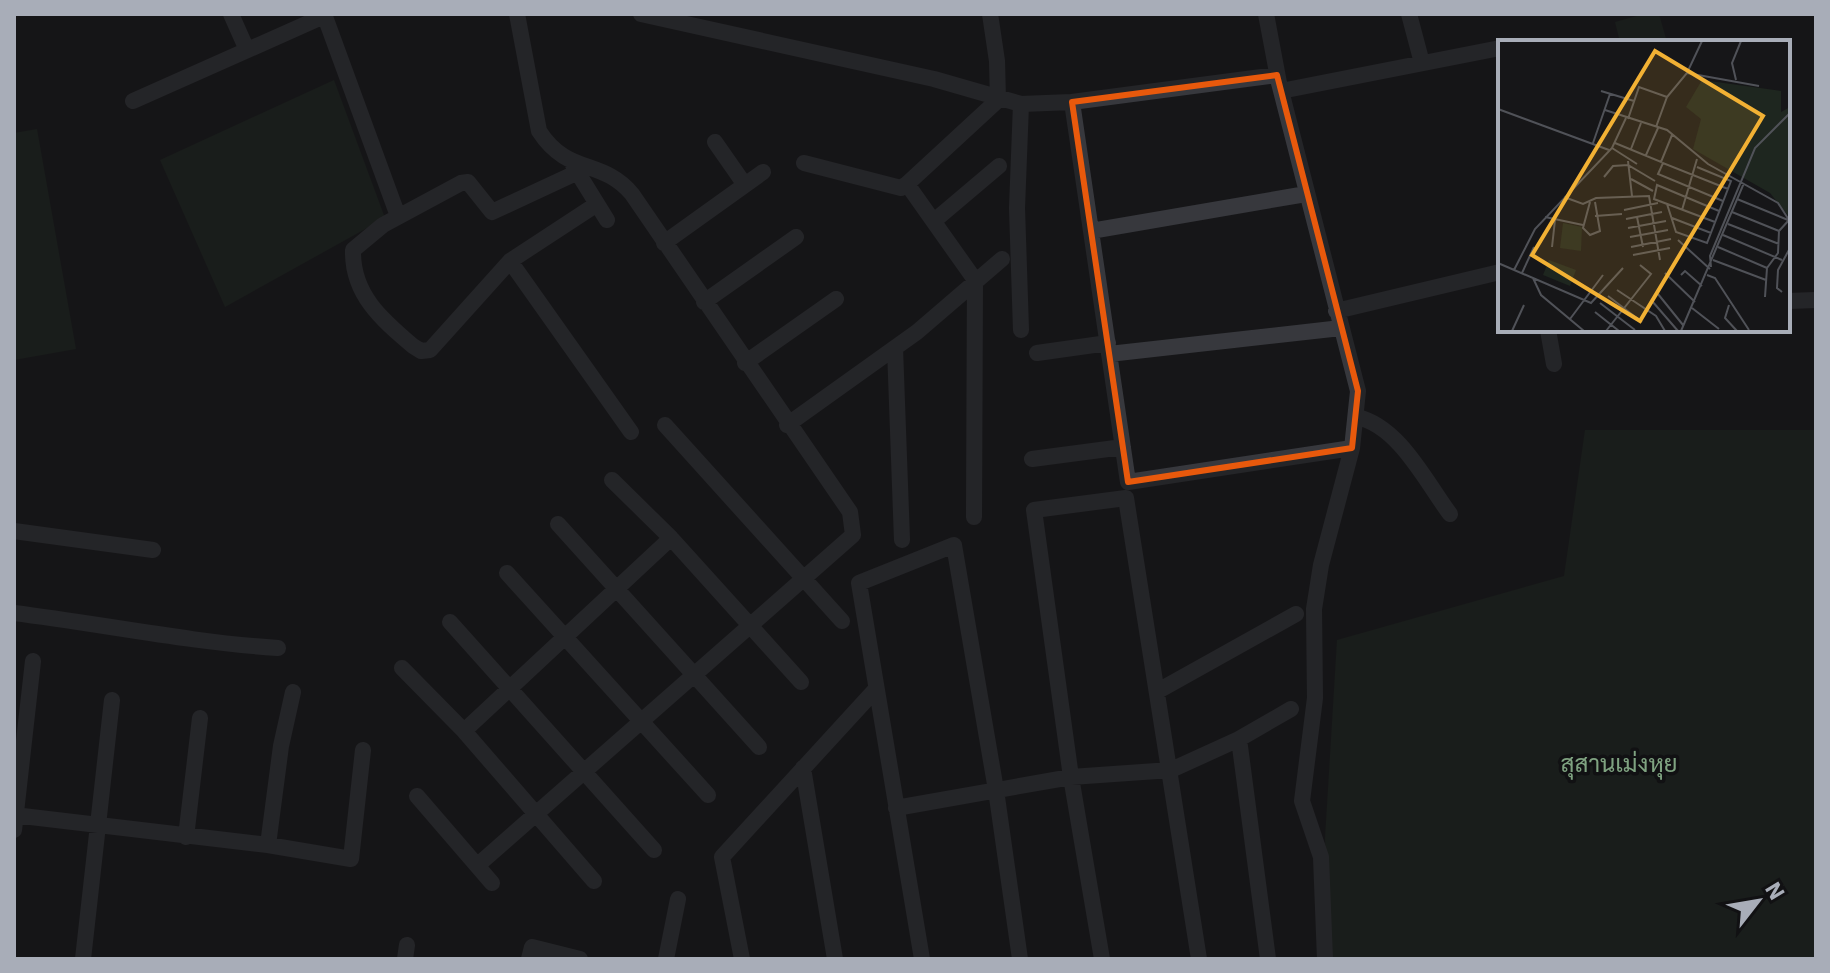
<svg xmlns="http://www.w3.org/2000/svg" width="1830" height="973" viewBox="0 0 1830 973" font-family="'IBM Plex Sans',Sarabun,sans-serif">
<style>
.green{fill:#1e261f}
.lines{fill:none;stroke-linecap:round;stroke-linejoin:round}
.minor{stroke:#37383d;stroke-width:16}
.marked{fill:none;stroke:#e8590c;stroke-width:6;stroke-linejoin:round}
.labels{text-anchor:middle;stroke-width:7;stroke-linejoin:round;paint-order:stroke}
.park-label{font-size:24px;fill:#7fa381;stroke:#111113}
.inset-road{fill:none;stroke:#505258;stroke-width:2}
.view{fill:#f2b134;fill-opacity:0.15;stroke:#f2b134;stroke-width:4}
.inset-edge{fill:none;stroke:#a8adb8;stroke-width:4}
</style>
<rect width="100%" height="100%" fill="#161618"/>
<path class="green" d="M 1644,14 L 1659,14 L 1667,42 L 1620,42 L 1615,22 Z
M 334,80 L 385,218 L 225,307 L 160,160 Z
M 37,129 L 76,349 L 14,360 L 14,133 Z
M 1585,430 L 1816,430 L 1816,959 L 1328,959 L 1325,838 L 1337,640 L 1564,576 Z"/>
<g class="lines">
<path class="minor" d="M 231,14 L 247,50
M 324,14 L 398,216
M 641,14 L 934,79 L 1021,104 L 1072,102 L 1277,75
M 1266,14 L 1279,83 L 1358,391 L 1352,448 L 1321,565 L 1314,609 L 1315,698 L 1302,801 L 1321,857 L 1325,959
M 1409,14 L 1422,63
M 1281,91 L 1500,48
M 133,101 L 324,16
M 1072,102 L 1128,482 L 1352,448
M 715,142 L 745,185
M 804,163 L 901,188 L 907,184 L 998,100 L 997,61 L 990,14
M 573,165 L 607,220
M 578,172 L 492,212 L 468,182 L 461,183 L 383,225 L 353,250 C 352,294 381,319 413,346 L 421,351 L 430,350 L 510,261 L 597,204
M 907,184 L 975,280 L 974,517
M 934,221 L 999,166
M 1091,231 L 1306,194
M 664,243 L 763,172
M 510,261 L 631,432
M 1788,301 L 1816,300
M 704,302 L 796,237
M 1336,311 L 1500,272
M 1021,330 L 1017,208 L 1021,104
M 1548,330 L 1554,364
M 895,348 L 902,540
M 1037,353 L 1108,343
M 1109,354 L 1341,328
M 745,363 L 836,299
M 1357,417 C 1399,426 1426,482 1450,514
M 665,425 L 842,621
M 787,425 L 917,332 L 1002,259
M 1032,459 L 1123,447
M 612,480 L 671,538 L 801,682
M 558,524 L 759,747
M 14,531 L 153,550
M 507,573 L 708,795
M 14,613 C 102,624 189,642 278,648
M 450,622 L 654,850
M 402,668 L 464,731 L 594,881
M 1158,691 L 1296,614
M 464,731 L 671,538
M 1239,739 L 1268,959
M 803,768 L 835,959
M 417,796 L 492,883
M 896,808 L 1071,777 L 1171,770 L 1239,739 L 1291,709
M 14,815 L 268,845 L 351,859 L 363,750
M 14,830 L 33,661
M 186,837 L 200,718
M 268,845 L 281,746 L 293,692
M 479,864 L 853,535 L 850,512 L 632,194 C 602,158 568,176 539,131 L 517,14
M 83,959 L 112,700
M 405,959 L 407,945
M 529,959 L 532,947 L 580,959
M 666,959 L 678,899
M 742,959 L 722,857 L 876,689
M 922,959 L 859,583 L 954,545 L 996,790 L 1020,959
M 1102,959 L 1071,777 L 1034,510 L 1126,498 L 1199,959"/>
</g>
<path d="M0 0H1830V973H0ZM 1277,75 L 1358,391 L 1352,448 L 1128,482 L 1072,102 Z" fill="#161618" fill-opacity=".55" fill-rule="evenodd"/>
<path class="marked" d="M 1277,75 L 1358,391 L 1352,448 L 1128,482 L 1072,102 Z"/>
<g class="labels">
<g class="park-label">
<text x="1619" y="772">สุสานเม่งหุย</text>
</g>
</g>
<g transform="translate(1498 40)">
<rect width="292" height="292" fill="#161618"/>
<path d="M 204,40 L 283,51 L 283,72 L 292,67 L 292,178 L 272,153 L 195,109 L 203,79 L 188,67 ZM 65,183 L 84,187 L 83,211 L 62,208 ZM 51,220 L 78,230 L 72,246 L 45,235 Z" fill="#1e261f"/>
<path class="inset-road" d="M 189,33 L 261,46M 238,40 L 234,23 L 243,1M 103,51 L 136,61M 0,69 L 111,110M 107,70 L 169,90 L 210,124 L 280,163 L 291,180M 130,79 L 141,47 L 169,57M 158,87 L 169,57 L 189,33 L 204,1M 95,103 L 112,54M 117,103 L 163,122 L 174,95M 114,108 L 139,124M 133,109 L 143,83M 148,115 L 160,88M 130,121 L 134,156M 106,137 L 115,126 L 130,125 L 157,141M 133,139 L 155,151M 66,157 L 85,164 L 98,158 L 151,156 L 162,220M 239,159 L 290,180M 225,161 L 160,134 L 165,123 L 230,149M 92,162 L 85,188 L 92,195 L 102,191 L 97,162M 169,164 L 178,192 L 209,203 L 233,141 L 199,127M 126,170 L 160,163M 184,170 L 199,119M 234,172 L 281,191M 97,176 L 124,174M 47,177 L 85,185M 139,177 L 145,207M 174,178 L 213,193M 128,179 L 164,172M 217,182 L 156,159 L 159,145 L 221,171M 230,184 L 281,204M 130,188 L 168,181M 225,195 L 284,220M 132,197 L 170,190M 180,200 L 212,229M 54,207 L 57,180M 133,207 L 173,199M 220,207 L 269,228M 135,215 L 172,208M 215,220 L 268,240M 0,223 L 93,263 L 125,228M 213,227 L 212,216 L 257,108 L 292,73M 16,230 L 37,189 L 114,108 L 128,78M 24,233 L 36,207M 167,233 L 197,262M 183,235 L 187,231 L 204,246M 209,235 L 217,238 L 251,290M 35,238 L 43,255 L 86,291M 119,250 L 158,276 L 167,291M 284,252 L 279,248 L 280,230 L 292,208M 160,254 L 185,285M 110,256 L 144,282M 267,257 L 269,228 L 280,213 L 281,191 L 291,180M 154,261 L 180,291M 102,263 L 137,290M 231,265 L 227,278 L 239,291M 194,268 L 221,289M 97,272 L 121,291M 72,279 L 105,235M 14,291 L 26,265M 108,291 L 153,234 L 142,225M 183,291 L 246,143"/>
<path class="view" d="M 157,11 L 265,76 L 142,281 L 34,215 Z"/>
<rect width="292" height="292" class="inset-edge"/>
</g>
<rect width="1830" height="973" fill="none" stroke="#a8adb8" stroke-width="32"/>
<g transform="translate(1758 901) rotate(59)" stroke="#111113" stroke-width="6" paint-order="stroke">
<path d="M0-6L14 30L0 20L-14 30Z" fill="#a8adb8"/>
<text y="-12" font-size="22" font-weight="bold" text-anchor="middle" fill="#a8adb8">N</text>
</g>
</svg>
